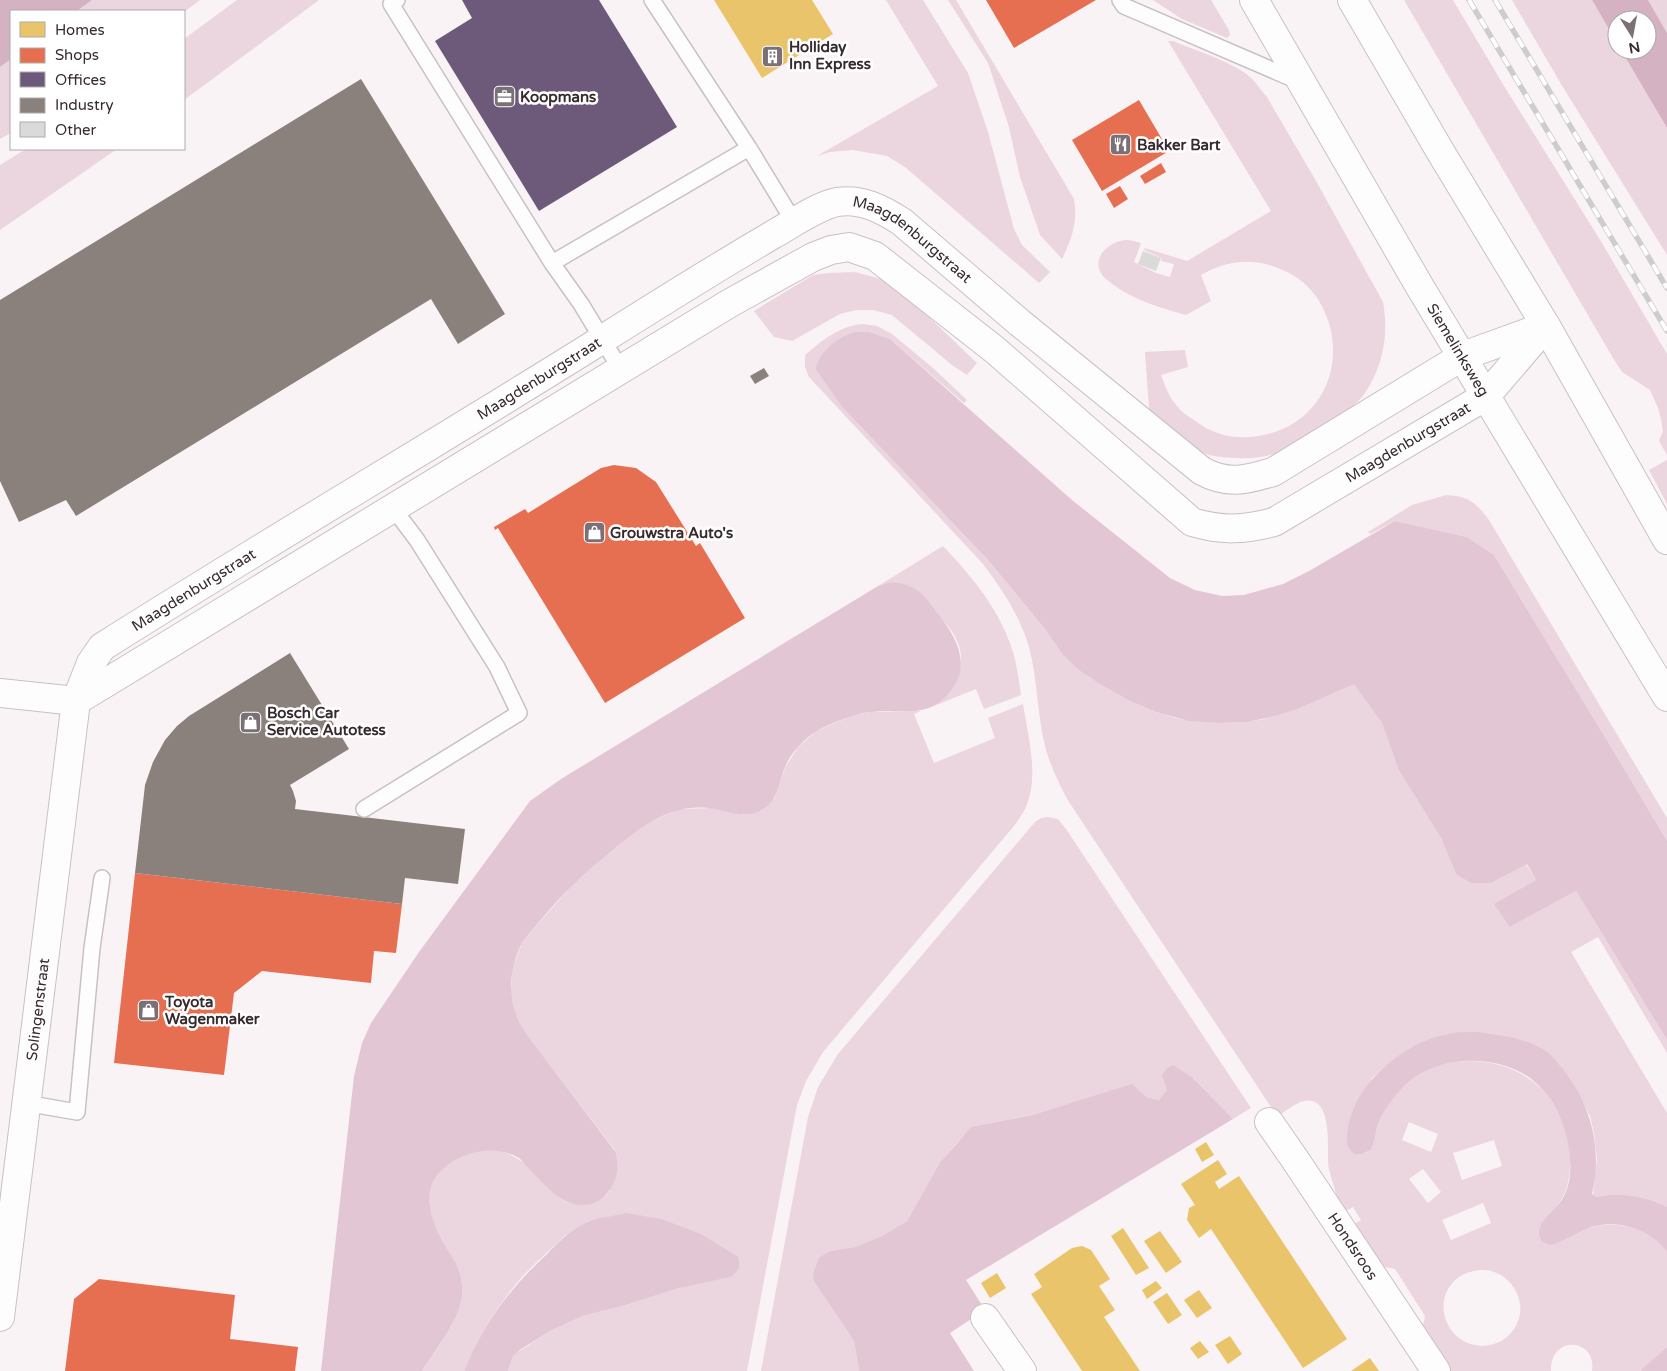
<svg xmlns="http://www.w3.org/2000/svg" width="1667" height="1371" viewBox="0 0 1667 1371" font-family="'Varela Round',sans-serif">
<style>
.green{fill:#ebd5de;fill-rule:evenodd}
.forest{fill:#e3c6d3}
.water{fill:#d4b2c1}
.homes{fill:#e9c46a}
.shops{fill:#e76f51}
.offices{fill:#6d597a}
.industry{fill:#8a817c}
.building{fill:#dadbd8}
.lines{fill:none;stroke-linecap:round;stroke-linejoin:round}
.lane-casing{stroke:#c9c0c4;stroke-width:18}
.street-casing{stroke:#c9c0c4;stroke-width:30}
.primary-casing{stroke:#c9c0c4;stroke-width:30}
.lane{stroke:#fefdfe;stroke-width:15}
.street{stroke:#fefdfe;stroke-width:28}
.primary{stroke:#fefdfe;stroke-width:28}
.rail-casing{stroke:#cecccc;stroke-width:5.5}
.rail{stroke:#fff;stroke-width:4;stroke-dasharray:11;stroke-linecap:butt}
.labels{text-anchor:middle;stroke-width:5;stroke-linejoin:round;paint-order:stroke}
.poi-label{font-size:15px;font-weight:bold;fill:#362a2f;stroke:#fff;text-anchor:start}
.street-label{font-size:15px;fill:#362a2f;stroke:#fff}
</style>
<rect width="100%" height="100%" fill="#faf3f6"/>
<path class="green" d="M 92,0 L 200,0 L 184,12 L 77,11 Z
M 237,0 L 319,0 L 184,100 L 184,39 Z
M 886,0 L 923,0 L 968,73 L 988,132 L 1014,229 L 1022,245 L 1050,272 L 1039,283 L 905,167 L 887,156 L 853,150 L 830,152 L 817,156 L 938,86 Z
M 948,0 L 956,0 L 1074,199 C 1078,221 1072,239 1062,259 L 1040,235 L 1020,177 L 1009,127 L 988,63 Z
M 1153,0 L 1211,0 L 1229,30 L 1230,35 L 1227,38 L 1182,19 Z
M 1404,0 L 1453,0 L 1504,86 L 1602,243 L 1667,354 L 1667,455 L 1659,441 L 1663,431 L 1661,419 L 1658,408 L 1650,390 L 1622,372 L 1613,358 Z
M 1512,0 L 1592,0 L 1617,43 L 1617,50 L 1621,50 L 1667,128 L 1667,255 L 1561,84 Z
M 1648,0 L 1667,0 L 1667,33 Z
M 1168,41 L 1173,41 C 1197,51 1224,59 1245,73 C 1254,79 1260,89 1267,97 L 1316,181 L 1383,302 C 1389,335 1383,366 1365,393 C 1356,406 1342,414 1330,422 C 1296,445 1278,460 1236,458 C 1227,458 1218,457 1209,455 C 1186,447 1166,425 1149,409 L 1145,352 L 1185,350 L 1188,367 L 1161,375 C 1165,386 1169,397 1177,406 C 1181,412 1188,416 1194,420 C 1213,435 1235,440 1258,436 C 1315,428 1346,374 1328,320 C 1321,300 1309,284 1291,274 C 1259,257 1231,258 1201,275 L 1211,301 L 1186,315 C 1158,307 1129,299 1106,279 C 1087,262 1107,241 1126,240 C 1132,240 1136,242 1141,243 L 1134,262 L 1156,273 L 1170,277 L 1174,264 L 1161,261 L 1162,258 L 1144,250 L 1145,248 L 1187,261 L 1271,211 Z
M 11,59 L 11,133 L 0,139 L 0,67 Z
M 26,149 L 117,149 L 0,230 L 0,165 Z
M 855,272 L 885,280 L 910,299 L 977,363 L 967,375 L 952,365 L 892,315 L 873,310 L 856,310 L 840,314 L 792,341 L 774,337 L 754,311 L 813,275 L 829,273 Z
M 863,324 L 877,326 L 892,334 L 933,368 L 967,400 L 964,403 L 890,339 L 870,332 L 856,332 L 816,370 L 842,407 L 988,560 L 1045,629 L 1062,654 L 1090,678 L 1128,700 L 1156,712 L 1179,719 L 1218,723 L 1248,722 L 1264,719 L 1354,683 L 1382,723 L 1398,769 L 1441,838 L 1456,874 L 1491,883 L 1526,864 L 1536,880 L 1510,927 L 1576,891 L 1667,1040 L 1667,1053 L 1598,937 L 1571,952 L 1667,1113 L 1667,1207 C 1646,1196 1619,1192 1596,1197 L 1593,1195 L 1597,1159 L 1594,1133 L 1590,1116 L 1578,1093 L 1569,1077 L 1552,1057 L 1501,1035 L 1479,1032 L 1447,1034 L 1411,1049 L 1389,1063 L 1372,1078 L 1347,1131 L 1349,1149 L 1353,1152 L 1366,1153 C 1374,1145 1374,1136 1378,1126 C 1386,1103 1402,1083 1423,1071 C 1437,1064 1455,1061 1471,1061 C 1531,1062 1573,1107 1570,1167 C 1569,1178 1567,1192 1561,1200 C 1555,1211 1543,1219 1539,1230 L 1553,1245 C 1565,1239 1579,1231 1593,1227 C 1620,1220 1650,1229 1667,1252 L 1667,1347 L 1640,1371 L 1592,1371 C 1597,1338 1550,1334 1551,1371 L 1449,1371 L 1422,1330 L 1425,1316 L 1395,1269 L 1380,1266 L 1353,1225 L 1361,1220 L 1353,1207 L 1344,1212 L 1340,1207 C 1337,1195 1332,1182 1329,1169 C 1326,1153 1335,1095 1304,1101 C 1295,1103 1285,1112 1277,1116 L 1067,799 C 1059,783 1051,767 1046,750 C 1037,716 1038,681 1029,647 C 1020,616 1002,589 983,564 L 809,377 L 805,367 L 805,355 C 823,340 839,326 863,324 ZM 1409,1122 L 1438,1134 L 1431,1152 L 1402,1140 ZM 1494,1140 L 1502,1166 L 1462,1180 L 1453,1153 ZM 1423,1169 L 1441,1192 L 1428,1203 L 1409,1179 ZM 1483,1203 L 1491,1223 L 1451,1240 L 1442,1220 ZM 1479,1270 C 1484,1270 1489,1270 1494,1272 C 1513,1278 1526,1302 1518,1321 C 1514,1332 1505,1341 1494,1344 C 1449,1357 1423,1296 1464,1274 C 1468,1272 1474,1271 1479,1270 Z
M 1667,460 L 1667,504 L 1649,470 Z
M 1446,495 C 1469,496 1476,503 1489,520 L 1667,818 L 1667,841 L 1616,755 L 1494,555 L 1467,537 L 1395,521 L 1370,534 L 1368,532 L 1412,505 Z
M 943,546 C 973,578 1000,610 1013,652 C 1017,666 1019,681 1021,695 L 984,709 L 976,689 L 934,706 C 955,694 967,666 958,643 C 954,633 947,625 941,617 C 925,595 909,576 878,586 Z
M 1023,704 C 1028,737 1040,777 1025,809 C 1022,815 1018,820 1014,826 L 823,1052 L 806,1081 L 797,1105 L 747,1371 L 508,1371 L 513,1355 L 552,1330 L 583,1316 L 626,1305 L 679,1288 L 566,1235 C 551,1249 535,1263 521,1278 C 497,1306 478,1337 464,1371 L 422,1371 C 434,1353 460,1318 462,1298 C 463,1289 462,1280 459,1271 C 456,1262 449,1254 444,1245 C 431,1222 419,1188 443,1168 C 452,1162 459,1157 470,1153 C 512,1140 533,1172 559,1197 L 567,1202 L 578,1204 L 605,1196 L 610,1191 L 615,1150 L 522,1029 L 514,1010 L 511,993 L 512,968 L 523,941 L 575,882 L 635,832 L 652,821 L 680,809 L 712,808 L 745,815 L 757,812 L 762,810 L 775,797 L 785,768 L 798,747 L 817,731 L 853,715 L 871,712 L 921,711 L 914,714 L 934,763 L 995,738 L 988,718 Z
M 1048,817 L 1058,819 L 1066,829 L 1251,1108 L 1233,1119 L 1193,1078 L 1167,1090 L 1160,1100 L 1146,1097 L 1068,1104 L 1031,1115 L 970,1127 L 958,1143 L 940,1162 L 907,1221 L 882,1236 L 855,1247 L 830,1251 L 813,1280 L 854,1341 L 859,1371 L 761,1371 L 808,1117 L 818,1087 L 838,1054 L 1035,822 L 1041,818 Z"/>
<path class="forest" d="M 856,332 L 870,332 L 890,339 L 1072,500 L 1170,578 L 1195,590 L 1222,596 L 1244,595 L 1283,584 L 1309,571 L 1395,521 L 1467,537 L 1494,555 L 1616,755 L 1667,841 L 1667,1040 L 1576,891 L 1510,927 L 1494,904 L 1536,880 L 1527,864 L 1491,883 L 1471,883 L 1456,874 L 1441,838 L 1398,769 L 1382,723 L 1354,684 L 1297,709 L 1278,715 L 1248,722 L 1219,723 L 1189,721 L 1156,712 L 1128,700 L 1098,683 L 1079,670 L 1062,654 L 1045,629 L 988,560 L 842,407 L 816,370 C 818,352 839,336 856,332 Z
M 888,583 C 912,581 924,594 937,612 C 956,637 973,664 949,693 C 927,720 901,708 872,712 C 857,713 843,719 829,725 C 807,734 788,753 782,776 C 778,788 776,800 765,808 C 748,820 732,812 714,809 C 704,807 691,807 680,810 C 654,816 634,833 613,850 C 601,861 587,871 576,882 C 557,900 540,921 523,941 C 507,971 506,1006 527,1035 L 615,1151 C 626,1184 597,1218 564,1200 C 550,1193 531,1170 519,1158 C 508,1152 494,1149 482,1151 C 467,1153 455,1159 444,1168 C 419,1188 431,1221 444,1244 C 449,1253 456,1261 459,1271 C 462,1279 463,1289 462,1297 C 460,1319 434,1352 422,1371 L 321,1371 L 354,1076 L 362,1043 L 371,1023 L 419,952 L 530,801 L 561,779 L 878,586 Z
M 1479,1032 C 1501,1035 1525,1038 1544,1050 C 1552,1054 1557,1063 1563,1069 C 1591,1105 1603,1149 1592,1194 L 1596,1197 C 1620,1192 1645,1196 1667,1207 L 1667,1252 C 1650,1229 1616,1218 1589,1228 C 1576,1233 1565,1240 1553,1245 C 1545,1245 1538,1240 1539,1231 C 1540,1220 1555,1210 1561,1201 C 1579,1176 1568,1127 1553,1103 C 1547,1094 1539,1085 1530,1078 C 1494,1052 1431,1055 1401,1089 C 1391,1100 1382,1113 1377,1128 C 1375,1135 1374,1143 1371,1149 C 1365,1154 1355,1157 1350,1150 C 1344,1141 1348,1125 1351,1116 C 1363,1077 1408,1041 1448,1034 C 1458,1032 1468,1032 1479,1032 Z
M 1173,1065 L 1193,1078 L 1233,1119 L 966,1280 L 985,1310 L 950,1333 L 974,1371 L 859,1371 L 854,1341 L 813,1280 L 814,1271 L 819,1258 L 830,1251 L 855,1247 L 882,1236 L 907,1221 L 940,1162 L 958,1143 L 970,1127 L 1032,1115 L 1132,1084 L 1146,1097 L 1159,1100 L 1167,1090 L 1162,1075 L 1166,1069 Z
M 626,1213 L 661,1219 L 701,1234 L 738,1257 C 741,1267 739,1271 730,1277 L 679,1288 L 626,1305 L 583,1316 L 552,1330 L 521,1349 L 513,1356 L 508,1371 L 464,1371 C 483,1324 510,1288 547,1254 C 560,1240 574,1227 593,1220 C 603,1217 616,1216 626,1213 Z
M 1667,1347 L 1667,1371 L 1640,1371 L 1643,1368 Z"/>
<path class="water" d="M 0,0 L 92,0 L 77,11 L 11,11 L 11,59 L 0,67 Z
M 1592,0 L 1648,0 L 1667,33 L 1667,128 L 1621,50 L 1647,50 L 1647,20 L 1617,20 L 1617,43 Z"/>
<path class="homes" d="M 714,0 L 812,0 L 833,34 L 762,78 Z
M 1206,1142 L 1214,1155 L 1202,1162 L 1195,1149 Z
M 1218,1160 L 1227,1174 L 1215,1182 L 1219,1189 L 1239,1176 L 1347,1339 L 1303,1368 L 1211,1229 L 1199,1238 L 1187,1220 L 1189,1208 L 1195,1205 L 1181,1184 Z
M 1123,1228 L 1149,1268 L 1136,1275 L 1111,1236 Z
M 1160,1231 L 1182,1262 L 1166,1273 L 1144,1241 Z
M 1082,1246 L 1091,1250 L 1110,1279 L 1099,1286 L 1115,1310 L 1104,1317 L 1140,1371 L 1082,1371 L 1031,1294 L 1042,1287 L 1034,1274 L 1072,1248 Z
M 997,1273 L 1006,1288 L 990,1298 L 981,1283 Z
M 1156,1281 L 1162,1288 L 1147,1299 L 1142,1290 Z
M 1199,1290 L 1212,1308 L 1197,1318 L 1184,1300 Z
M 1167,1293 L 1182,1315 L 1168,1324 L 1153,1302 Z
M 1230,1336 L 1242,1354 L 1228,1364 L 1215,1345 Z
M 1200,1341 L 1209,1352 L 1198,1359 L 1190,1348 Z
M 1370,1358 L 1379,1371 L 1351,1371 Z"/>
<path class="shops" d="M 986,0 L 1096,0 L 1014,48 Z
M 1139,100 L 1169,151 L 1102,191 L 1072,140 Z
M 1161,163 L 1166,172 L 1145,184 L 1140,176 Z
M 1120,186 L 1128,199 L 1114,208 L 1106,194 Z
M 614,465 L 636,468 L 656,482 L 696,546 L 700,543 L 745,618 L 605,703 L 498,528 L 495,530 L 494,527 L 525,509 L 528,513 L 601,468 Z
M 135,873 L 402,904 L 396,953 L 374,951 L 371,983 L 262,971 L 234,993 L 224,1075 L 114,1063 Z
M 99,1279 L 235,1295 L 230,1339 L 298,1347 L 295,1371 L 65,1371 L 74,1299 Z"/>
<path class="offices" d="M 462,0 L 599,0 L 677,127 L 539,211 L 435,41 L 472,18 Z"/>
<path class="industry" d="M 361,79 L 505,314 L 458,344 L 431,299 L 76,516 L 66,500 L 19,522 L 0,481 L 0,300 Z
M 764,368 L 769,376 L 755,384 L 750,376 Z
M 290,653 L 349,749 L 290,785 L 293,791 L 296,801 L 295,809 L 465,829 L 458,884 L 405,878 L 402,904 L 135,873 L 145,785 L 153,762 L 165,740 L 177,726 L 189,716 Z"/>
<path class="building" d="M 1143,251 L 1161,258 L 1156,271 L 1138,264 Z"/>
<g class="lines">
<defs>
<path id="lane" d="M 397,0 L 391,4 L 552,263 L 581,304 L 621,370
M 1120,0 L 1124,6 L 1300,82
M 749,148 L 794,222
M 552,263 L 749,148 L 652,0
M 364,809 L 519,713 L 497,667 L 417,540 L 393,508
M 25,1103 L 77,1112 L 92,948 L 102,878"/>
<g id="street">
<path id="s1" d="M 0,693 L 76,701 L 730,303 L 813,257 L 831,250 L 849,247 L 875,256 L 995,350 L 1192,522 C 1221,531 1244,530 1274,522 L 1486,396 L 1545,327"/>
<path id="s2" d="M 1269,1122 L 1294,1158 L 1436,1371"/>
<path id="s3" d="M 0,1317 L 76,701 L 91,663 L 102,647 C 268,542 437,443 603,339 C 660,303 716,268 774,234 C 792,224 817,206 837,202 C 861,198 882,209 902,222 L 1020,323 L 1202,471 C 1228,485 1246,480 1273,472 L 1463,356 L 1546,326"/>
<path d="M 985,1318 L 1022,1371"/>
</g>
<g id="primary">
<path id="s4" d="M 1254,0 L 1420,287 L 1667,697"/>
<path d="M 1352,0 L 1440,151 L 1546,326 L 1667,540"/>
</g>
</defs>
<use href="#lane" class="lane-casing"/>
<use href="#street" class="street-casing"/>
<use href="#primary" class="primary-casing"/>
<use href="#lane" class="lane"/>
<use href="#street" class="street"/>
<use href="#primary" class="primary"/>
<defs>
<path id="rail" d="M 1469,0 L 1667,331
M 1495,0 L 1667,288"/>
</defs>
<use href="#rail" class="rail-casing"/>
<use href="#rail" class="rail"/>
</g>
<defs>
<symbol id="building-square" viewBox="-11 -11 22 22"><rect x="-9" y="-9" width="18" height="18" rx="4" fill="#7b7075" stroke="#fff"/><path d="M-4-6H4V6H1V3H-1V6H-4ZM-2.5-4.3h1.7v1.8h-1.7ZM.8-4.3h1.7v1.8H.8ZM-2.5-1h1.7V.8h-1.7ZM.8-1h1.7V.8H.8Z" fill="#fff"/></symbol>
<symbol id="office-square" viewBox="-11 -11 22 22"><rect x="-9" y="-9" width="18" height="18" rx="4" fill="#7b7075" stroke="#fff"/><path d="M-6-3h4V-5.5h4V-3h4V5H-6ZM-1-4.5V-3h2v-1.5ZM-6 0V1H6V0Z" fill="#fff"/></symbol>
<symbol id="restaurant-square" viewBox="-11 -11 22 22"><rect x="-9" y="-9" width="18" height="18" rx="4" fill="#7b7075" stroke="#fff"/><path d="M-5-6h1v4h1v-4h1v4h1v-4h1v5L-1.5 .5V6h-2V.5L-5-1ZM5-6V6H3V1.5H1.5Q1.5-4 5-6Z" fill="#fff"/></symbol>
<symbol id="shop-square" viewBox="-11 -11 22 22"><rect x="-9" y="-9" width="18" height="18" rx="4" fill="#7b7075" stroke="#fff"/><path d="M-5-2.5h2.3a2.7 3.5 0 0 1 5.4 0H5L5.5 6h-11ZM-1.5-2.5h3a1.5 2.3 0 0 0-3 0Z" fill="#fff"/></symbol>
</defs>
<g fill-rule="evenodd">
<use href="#building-square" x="760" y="44" width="25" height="25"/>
<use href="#office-square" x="492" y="84" width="25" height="25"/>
<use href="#restaurant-square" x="1108" y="132" width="25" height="25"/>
<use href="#shop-square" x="582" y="520" width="25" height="25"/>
<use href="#shop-square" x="238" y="710" width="25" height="25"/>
<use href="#shop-square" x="136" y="998" width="25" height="25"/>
</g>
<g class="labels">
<g class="poi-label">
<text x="789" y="52">Holliday<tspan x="789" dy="17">Inn Express</tspan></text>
<text x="520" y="102">Koopmans</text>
<text x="1137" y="150">Bakker Bart</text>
<text x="610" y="538">Grouwstra Auto's</text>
<text x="267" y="718">Bosch Car<tspan x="267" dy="17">Service Autotess</tspan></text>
<text x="165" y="1007">Toyota<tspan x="165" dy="17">Wagenmaker</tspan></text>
</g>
<g class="street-label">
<text dy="5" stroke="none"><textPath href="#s3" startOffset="1628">Maagdenburgstraat</textPath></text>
<text dy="5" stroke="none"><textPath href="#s4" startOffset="405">Siemelinksweg</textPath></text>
<text dy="5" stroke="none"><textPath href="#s3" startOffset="1194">Maagdenburgstraat</textPath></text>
<text dy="5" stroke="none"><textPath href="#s1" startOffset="1655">Maagdenburgstraat</textPath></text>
<text dy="5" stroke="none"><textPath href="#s3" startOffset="789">Maagdenburgstraat</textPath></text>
<text dy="5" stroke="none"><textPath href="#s3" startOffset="310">Solingenstraat</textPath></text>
<text dy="5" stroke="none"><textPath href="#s2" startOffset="150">Hondsroos</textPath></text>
</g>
</g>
<rect x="10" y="10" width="175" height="140" fill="#ffffff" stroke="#afaaac"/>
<rect x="20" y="22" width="25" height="15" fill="#e9c46a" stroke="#afaaac"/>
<text x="55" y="35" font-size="15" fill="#362a2f">Homes</text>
<rect x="20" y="48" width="25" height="15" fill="#e76f51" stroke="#afaaac"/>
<text x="55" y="60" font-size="15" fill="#362a2f">Shops</text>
<rect x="20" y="72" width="25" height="15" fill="#6d597a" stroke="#afaaac"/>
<text x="55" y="85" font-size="15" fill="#362a2f">Offices</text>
<rect x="20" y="98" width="25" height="15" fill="#8a817c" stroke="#afaaac"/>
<text x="55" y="110" font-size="15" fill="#362a2f">Industry</text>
<rect x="20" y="122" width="25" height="15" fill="#dadbd8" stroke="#afaaac"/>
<text x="55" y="135" font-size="15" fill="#362a2f">Other</text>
<g transform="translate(1632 35) rotate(169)"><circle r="24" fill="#ffffff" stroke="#afaaac"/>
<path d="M0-4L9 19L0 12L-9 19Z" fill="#7b7075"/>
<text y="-8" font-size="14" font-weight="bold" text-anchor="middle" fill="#362a2f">N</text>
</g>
</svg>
